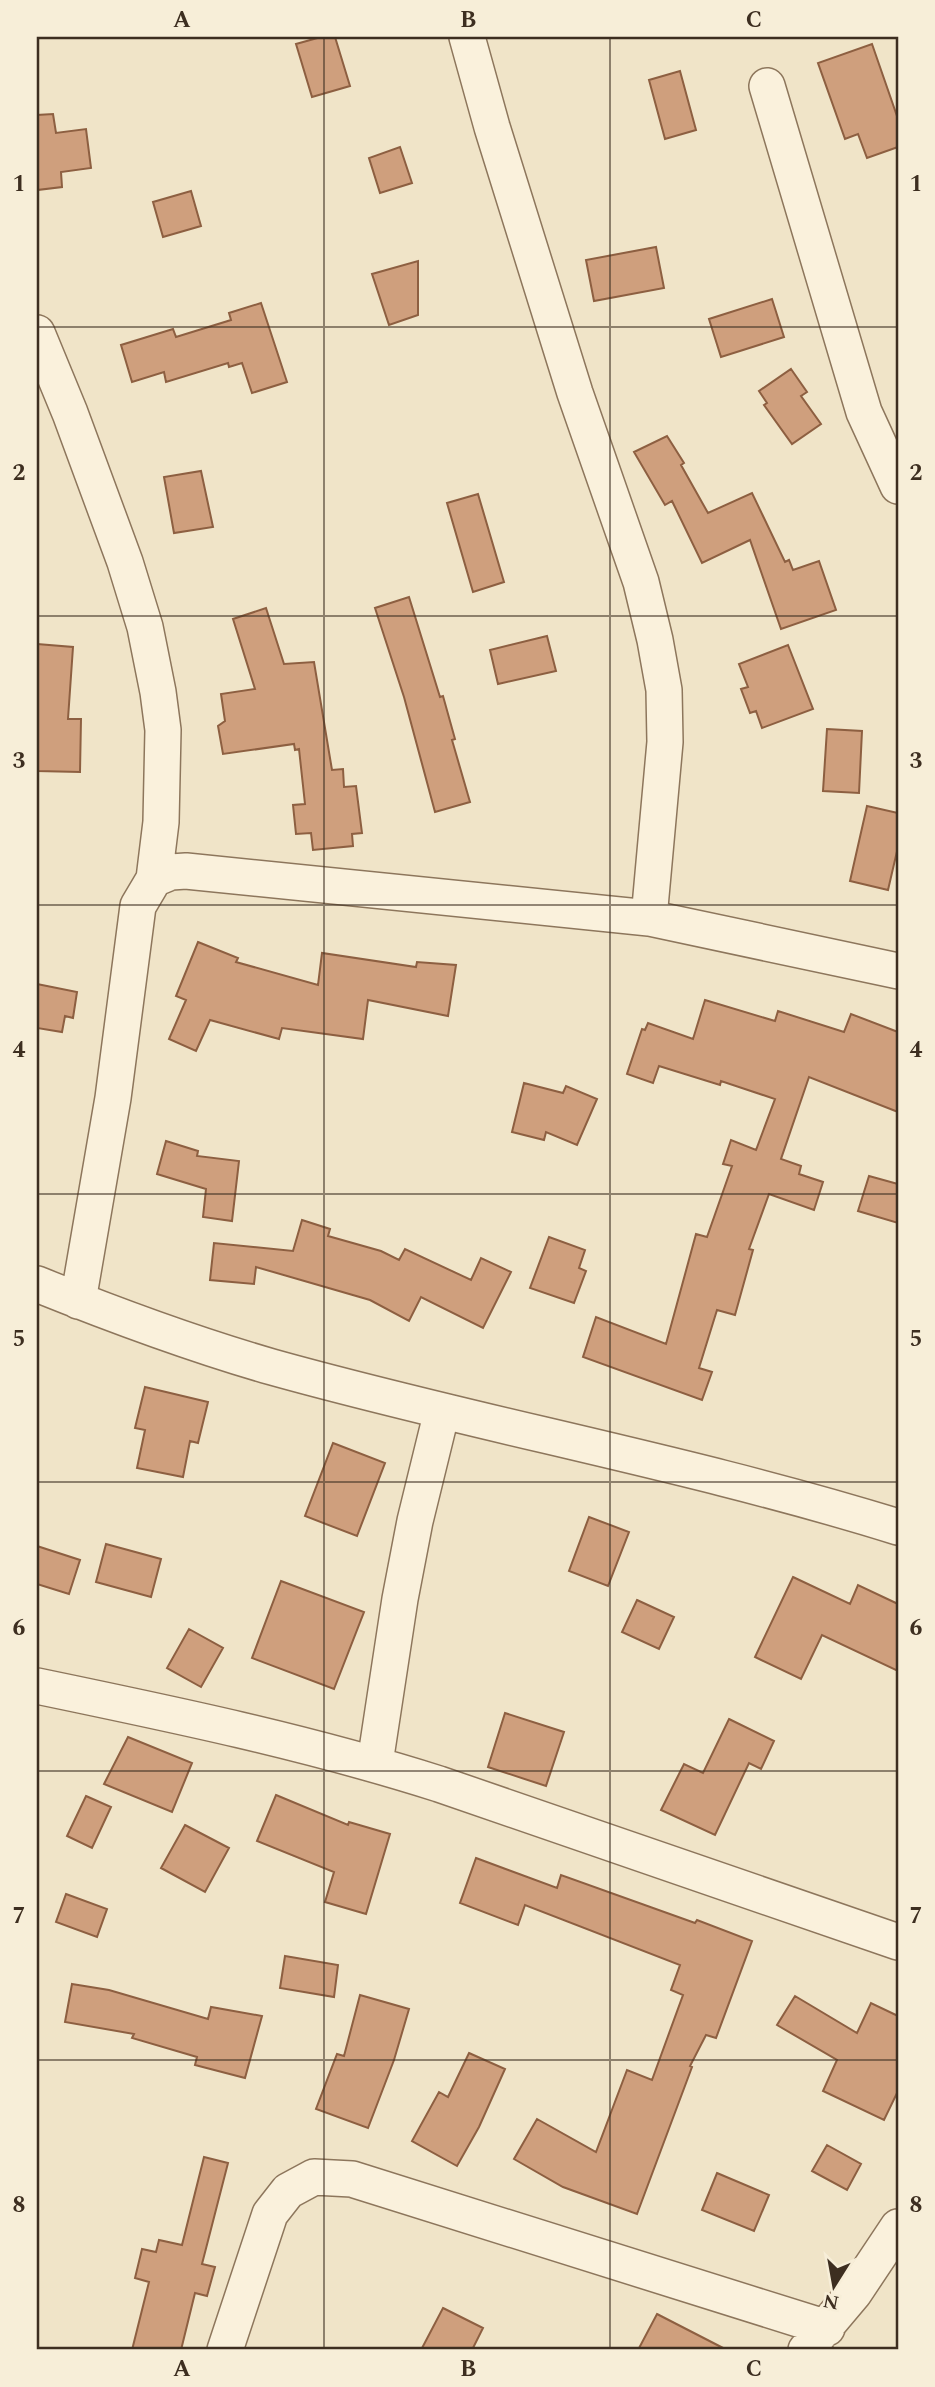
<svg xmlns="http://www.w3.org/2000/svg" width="935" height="2387" viewBox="0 0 935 2387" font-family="Spectral,serif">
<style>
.building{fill:#cf9f7d;stroke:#8d5f41;stroke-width:2}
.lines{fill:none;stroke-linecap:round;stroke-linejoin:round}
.minor-casing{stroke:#8d765c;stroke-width:38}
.minor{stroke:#faf1dc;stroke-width:35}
.grid{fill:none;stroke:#3d2e20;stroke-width:2;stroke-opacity:0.55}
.neatline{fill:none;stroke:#3d2e20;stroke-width:2.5}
.grid-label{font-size:23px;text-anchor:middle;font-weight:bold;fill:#3d2e20}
</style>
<rect width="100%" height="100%" fill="#f0e4c8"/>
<path class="building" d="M 321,37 L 335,37 L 350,86 L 312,97 L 296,44 Z
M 872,44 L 898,119 L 898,147 L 867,158 L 858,134 L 845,139 L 818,63 Z
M 680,71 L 696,130 L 665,139 L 649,80 Z
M 53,114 L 56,133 L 86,129 L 91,168 L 61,172 L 62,187 L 37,190 L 37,115 Z
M 400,147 L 412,183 L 380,193 L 369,158 Z
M 191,191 L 201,226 L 163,237 L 153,202 Z
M 656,247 L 664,288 L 594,301 L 586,260 Z
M 418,261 L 418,315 L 389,325 L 372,274 Z
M 772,299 L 784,337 L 721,357 L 709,319 Z
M 261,303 L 287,382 L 252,393 L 242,363 L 229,367 L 228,363 L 166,382 L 164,372 L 132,382 L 121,345 L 173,329 L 176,337 L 231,320 L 229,313 Z
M 791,369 L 807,392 L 801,396 L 821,424 L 792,444 L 764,405 L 767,403 L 759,391 Z
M 667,436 L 684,463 L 681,465 L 708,513 L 752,493 L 785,562 L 789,560 L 793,570 L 819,561 L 836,610 L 781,629 L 750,540 L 702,563 L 672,501 L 665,505 L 634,452 Z
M 201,471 L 213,527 L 174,533 L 164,477 Z
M 478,494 L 504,582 L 473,592 L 447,503 Z
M 409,597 L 440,697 L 443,696 L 455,739 L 452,740 L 470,802 L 435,812 L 404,697 L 375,608 Z
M 266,608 L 284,664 L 314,662 L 332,770 L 343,769 L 344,787 L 356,786 L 362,833 L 352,834 L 353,846 L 313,850 L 311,833 L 296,834 L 293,805 L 305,804 L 299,749 L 295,750 L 294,744 L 223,754 L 218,726 L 225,721 L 221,694 L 255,689 L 233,619 Z
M 547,636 L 556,671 L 498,684 L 490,650 Z
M 37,644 L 73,647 L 68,719 L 81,719 L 80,772 L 37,771 Z
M 788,645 L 813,709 L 762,728 L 756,711 L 750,713 L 741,689 L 748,687 L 739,664 Z
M 827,729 L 862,731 L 859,793 L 823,791 Z
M 867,806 L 898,813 L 898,847 L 888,890 L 850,881 Z
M 198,942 L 238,958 L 236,962 L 318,985 L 322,953 L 416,967 L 417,962 L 456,965 L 448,1016 L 368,1000 L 363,1039 L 282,1028 L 279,1039 L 210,1020 L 196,1051 L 169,1039 L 186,1000 L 176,996 Z
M 37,984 L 77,992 L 73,1018 L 65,1016 L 62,1032 L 37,1028 Z
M 705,1000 L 775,1021 L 778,1011 L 844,1032 L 851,1014 L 898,1032 L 898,1112 L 809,1077 L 781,1159 L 801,1166 L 799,1174 L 823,1182 L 814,1210 L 769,1194 L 749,1249 L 753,1250 L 735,1315 L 717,1310 L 699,1368 L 712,1372 L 702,1400 L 583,1357 L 596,1317 L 666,1344 L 696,1234 L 707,1237 L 732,1166 L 723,1164 L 731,1140 L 756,1150 L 775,1099 L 721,1081 L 720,1085 L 659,1066 L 653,1083 L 627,1074 L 642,1029 L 645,1030 L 648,1023 L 693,1039 Z
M 524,1083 L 563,1093 L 566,1086 L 597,1099 L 577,1145 L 546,1132 L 544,1140 L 512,1132 Z
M 166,1141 L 198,1151 L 197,1156 L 239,1161 L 232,1221 L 203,1217 L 206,1189 L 157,1174 Z
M 869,1176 L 898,1184 L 898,1223 L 858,1211 Z
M 302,1220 L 330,1229 L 328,1236 L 381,1251 L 399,1260 L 405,1249 L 471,1280 L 481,1258 L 511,1272 L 483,1328 L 421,1297 L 409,1321 L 370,1300 L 256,1267 L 254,1284 L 210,1280 L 214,1243 L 293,1251 Z
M 549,1237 L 585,1250 L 579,1268 L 586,1271 L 574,1303 L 530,1288 Z
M 145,1387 L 208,1402 L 198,1443 L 190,1441 L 183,1477 L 137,1468 L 145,1430 L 135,1428 Z
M 333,1443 L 385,1463 L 357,1536 L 305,1516 Z
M 589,1517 L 629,1532 L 608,1586 L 569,1571 Z
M 106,1544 L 161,1559 L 151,1597 L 96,1582 Z
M 37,1546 L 80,1560 L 69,1594 L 37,1584 Z
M 793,1577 L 850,1604 L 858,1585 L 898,1604 L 898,1671 L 822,1635 L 801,1679 L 755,1657 Z
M 281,1581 L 364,1612 L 334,1689 L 252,1658 Z
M 637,1600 L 674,1617 L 659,1649 L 622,1632 Z
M 189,1629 L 223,1648 L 201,1687 L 167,1668 Z
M 505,1713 L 564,1732 L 546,1786 L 488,1767 Z
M 729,1719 L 774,1741 L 761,1769 L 749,1763 L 715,1835 L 661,1810 L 684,1764 L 703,1773 Z
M 128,1737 L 192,1763 L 172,1812 L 104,1784 Z
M 276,1795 L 348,1825 L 349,1822 L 390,1834 L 366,1914 L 325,1902 L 334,1872 L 257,1841 Z
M 86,1796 L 111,1807 L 92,1848 L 67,1836 Z
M 185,1825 L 229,1848 L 205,1892 L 161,1868 Z
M 476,1858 L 557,1888 L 561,1875 L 695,1923 L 697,1920 L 752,1941 L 716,2038 L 706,2035 L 690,2066 L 692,2067 L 637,2214 L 563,2187 L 514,2159 L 537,2119 L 596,2152 L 627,2070 L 652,2080 L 683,1995 L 671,1990 L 680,1965 L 525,1905 L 518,1925 L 460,1903 Z
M 66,1894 L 107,1909 L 97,1937 L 56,1922 Z
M 285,1956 L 338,1965 L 334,1997 L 280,1988 Z
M 72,1984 L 109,1990 L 208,2019 L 211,2007 L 262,2016 L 245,2078 L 195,2065 L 197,2057 L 132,2038 L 134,2034 L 65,2022 Z
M 360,1995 L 409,2009 L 394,2060 L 368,2128 L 316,2109 L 337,2054 L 344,2056 Z
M 795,1996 L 857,2033 L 871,2003 L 898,2016 L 898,2091 L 884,2120 L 823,2091 L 837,2060 L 777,2025 Z
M 469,2053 L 505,2069 L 479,2127 L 457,2166 L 412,2141 L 439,2092 L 448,2097 Z
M 827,2145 L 861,2164 L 847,2190 L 812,2171 Z
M 204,2157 L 228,2163 L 202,2264 L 215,2267 L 207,2296 L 195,2293 L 181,2350 L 132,2350 L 149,2282 L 135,2278 L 142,2249 L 156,2252 L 159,2240 L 182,2245 Z
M 717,2173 L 769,2195 L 754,2231 L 702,2210 Z
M 443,2308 L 483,2328 L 472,2350 L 421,2350 Z
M 657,2314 L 727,2350 L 638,2350 Z"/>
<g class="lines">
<defs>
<path id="minor" d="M 467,37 L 492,127 L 575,393 L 641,582 L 655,640 L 664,690 L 665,742 L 649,918
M 767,86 L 864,412 L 898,486
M 37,333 L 70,413 L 125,562 L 145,627 L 158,692 L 163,730 L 161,822 L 154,879 L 138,906 L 113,1098 L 78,1301
M 154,879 L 171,872 L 186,871 L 649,918 L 898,971
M 37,1284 C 114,1315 192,1344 272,1367 C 479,1425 692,1463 898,1527
M 37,1686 C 172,1714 307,1742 439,1784 L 898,1942
M 375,1763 L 400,1599 L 415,1521 L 442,1411
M 225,2350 L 270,2214 L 288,2191 L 314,2177 L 352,2179 L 827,2328
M 806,2350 L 854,2293 L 898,2227"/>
</defs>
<use href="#minor" class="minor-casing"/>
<use href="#minor" class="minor"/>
</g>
<path class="grid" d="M 324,37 L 324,2350M 610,37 L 610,2350M 37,327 L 898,327M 37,616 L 898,616M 37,905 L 898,905M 37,1194 L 898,1194M 37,1482 L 898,1482M 37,1771 L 898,1771M 37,2060 L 898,2060"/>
<rect width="935" height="2387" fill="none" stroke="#f7eed8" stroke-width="77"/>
<g transform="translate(834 2286) rotate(191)" stroke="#f7eed8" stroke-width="5" paint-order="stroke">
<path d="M0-5L12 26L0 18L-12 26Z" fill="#3d2e20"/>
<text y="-10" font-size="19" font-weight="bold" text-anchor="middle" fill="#3d2e20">N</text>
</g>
<rect x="38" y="38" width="859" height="2310" class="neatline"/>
<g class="grid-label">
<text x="182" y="27">A</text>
<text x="468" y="27">B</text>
<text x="754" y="27">C</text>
<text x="19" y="191">1</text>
<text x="916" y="191">1</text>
<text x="19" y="480">2</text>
<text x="916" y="480">2</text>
<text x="19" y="768">3</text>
<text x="916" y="768">3</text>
<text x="19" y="1057">4</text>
<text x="916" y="1057">4</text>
<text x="19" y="1346">5</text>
<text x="916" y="1346">5</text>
<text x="19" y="1635">6</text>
<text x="916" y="1635">6</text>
<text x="19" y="1923">7</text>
<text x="916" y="1923">7</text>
<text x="19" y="2212">8</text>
<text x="916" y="2212">8</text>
<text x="182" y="2376">A</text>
<text x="468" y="2376">B</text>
<text x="754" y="2376">C</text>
</g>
</svg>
